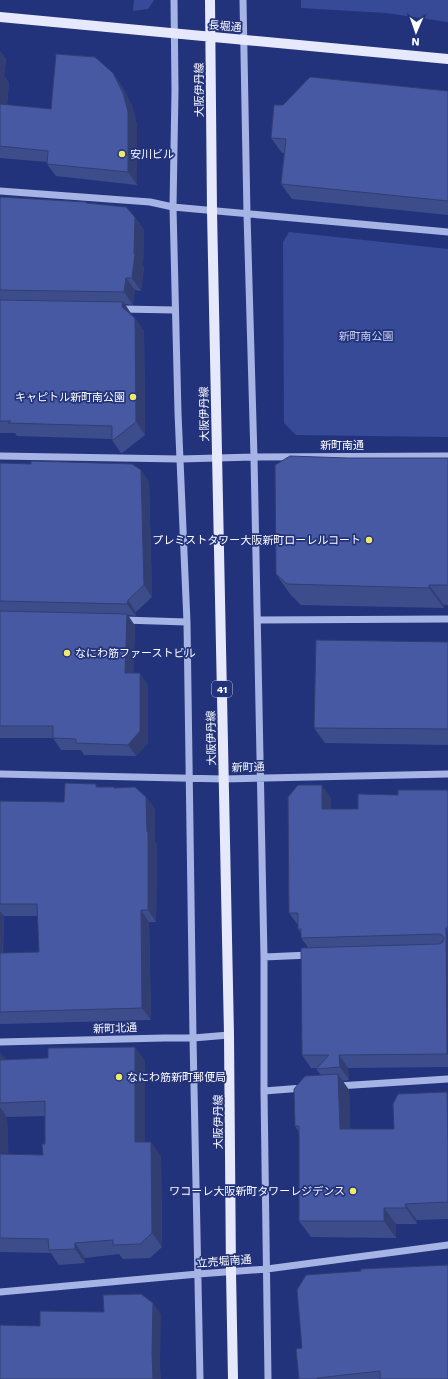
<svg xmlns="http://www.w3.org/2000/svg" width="448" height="1379" viewBox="0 0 448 1379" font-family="'Work Sans','Noto Sans JP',sans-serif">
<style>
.green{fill:#374a98}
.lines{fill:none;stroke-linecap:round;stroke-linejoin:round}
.minor{stroke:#a6b3e5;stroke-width:7}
.major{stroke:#e6e9fc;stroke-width:10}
.wall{fill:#3d4d8b;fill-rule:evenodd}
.shaded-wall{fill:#323e71}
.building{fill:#4759a2;stroke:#323e71}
.poi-dot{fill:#efeb69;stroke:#23337b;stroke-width:1.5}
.labels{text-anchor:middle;stroke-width:3.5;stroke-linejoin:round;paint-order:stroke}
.shield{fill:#23337b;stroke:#bdc2d7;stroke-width:1}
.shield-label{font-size:10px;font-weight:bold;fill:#fff}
.street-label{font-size:11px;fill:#fff;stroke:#23337b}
.poi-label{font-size:11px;fill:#fff;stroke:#23337b;text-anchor:start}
.park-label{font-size:11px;fill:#c9d2f4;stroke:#23337b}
</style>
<rect width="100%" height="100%" fill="#23337b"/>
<path class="green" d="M 134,0 L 154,0 L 148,9 L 133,11 Z
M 301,0 L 448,0 L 448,22 L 386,13 L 301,8 Z
M 289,232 L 448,249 L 448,437 L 296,435 L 284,423 L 283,242 Z"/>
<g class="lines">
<path class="minor" d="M 174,0 L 175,90 L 173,207 L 178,413 L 187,622 L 193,1038 L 200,1379
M 243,0 L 247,214 L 254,457 L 264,957 L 264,1091 L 268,1379
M 0,191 L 150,202 L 173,207 L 448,232
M 120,309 L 175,310
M 0,456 L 180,459 L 254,457 L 448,456
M 123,620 L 187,622
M 258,620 L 448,619
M 0,774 L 224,779 L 448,774
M 264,957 L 310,955
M 0,1042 L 164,1038 L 193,1038 L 229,1035
M 338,1086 L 448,1079
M 264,1091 L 303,1088
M 0,1292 L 198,1274 L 267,1269 L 448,1245"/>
<path class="major" d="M 210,0 L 212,211 L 229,1035 L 231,1272 L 233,1379
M 0,17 L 448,59"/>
</g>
<path class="wall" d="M 0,51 L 6,59 L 4,76 L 9,82 L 7,105 L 51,109 L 113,73 L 122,86 L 132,106 L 137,125 L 137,185 L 56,176 L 47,164 L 47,162 L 0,158 Z
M 448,91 L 448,215 L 292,199 L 281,184 L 284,153 L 282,153 L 271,138 L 283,105 Z
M 0,197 L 86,202 L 88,203 L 135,217 L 144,230 L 143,265 L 144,267 L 141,291 L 135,290 L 133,305 L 125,304 L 132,315 L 132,316 L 135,318 L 144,331 L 145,435 L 122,453 L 121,453 L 112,440 L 112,439 L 17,436 L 15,433 L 0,433 Z
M 347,458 L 448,458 L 448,605 L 444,605 L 444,608 L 301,605 L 290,594 L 276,574 Z
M 0,463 L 141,470 L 149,482 L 152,597 L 136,612 L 136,616 L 128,615 L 135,626 L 133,673 L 148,685 L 148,743 L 136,756 L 84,755 L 81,750 L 61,750 L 53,738 L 0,738 Z
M 448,642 L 448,745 L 325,743 L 314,728 Z
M 98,787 L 114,787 L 114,788 L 146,797 L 155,809 L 155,843 L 157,844 L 156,922 L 149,922 L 151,1020 L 0,1024 L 0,801 L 64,802 ZM 4,916 L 38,916 L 39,952 L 3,953 Z
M 448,790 L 448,1067 L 348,1068 L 349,1080 L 342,1081 L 349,1090 L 350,1129 L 394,1129 L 448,1094 L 448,1219 L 417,1220 L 417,1224 L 396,1224 L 396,1238 L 311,1237 L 299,1221 L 299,1132 L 295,1126 L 321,1075 L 316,1069 L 317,1068 L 311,1068 L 302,1055 L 308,947 L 301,938 L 301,933 L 298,929 L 298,925 L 289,913 L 331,798 L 331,809 L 358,809 L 398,795 Z
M 0,1052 L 5,1059 L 5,1060 L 145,1061 L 145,1142 L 161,1156 L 162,1247 L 150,1258 L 123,1259 L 119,1254 L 85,1258 L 85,1263 L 59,1265 L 51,1253 L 0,1252 ZM 45,1116 L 45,1144 L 43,1155 L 8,1154 L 7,1117 Z
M 302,1348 L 448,1379 L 299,1379 Z"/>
<path class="shaded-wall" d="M 0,51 L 6,59 L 4,76 L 9,82 L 6,117 L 0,108 Z
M 113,73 L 122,86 L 132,106 L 137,125 L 137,185 L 128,172 Z
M 135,217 L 144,230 L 143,265 L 144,267 L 141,291 L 132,278 L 134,254 Z
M 126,278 L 135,290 L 133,305 L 124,292 Z
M 123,302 L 132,315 L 131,320 L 122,307 Z
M 135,318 L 144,331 L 145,435 L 136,422 Z
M 141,470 L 149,482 L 152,597 L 144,585 Z
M 429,585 L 444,605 L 444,608 L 429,588 Z
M 128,600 L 136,612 L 136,616 L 127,604 Z
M 127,614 L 135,626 L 133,685 L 125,673 Z
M 140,673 L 148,685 L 148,743 L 136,756 L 128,745 Z
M 322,785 L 331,798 L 331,822 L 322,809 Z
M 146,797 L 155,809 L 155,843 L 157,844 L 156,922 L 148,910 Z
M 141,910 L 149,922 L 151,1020 L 142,1008 Z
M 0,911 L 4,916 L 2,965 L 0,961 Z
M 446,928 L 448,931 L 448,1055 L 447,1054 Z
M 135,1047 L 145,1061 L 145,1156 L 135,1142 Z
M 0,1052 L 5,1059 L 5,1075 L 0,1067 Z
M 339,1055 L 348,1068 L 349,1080 L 340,1067 Z
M 338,1074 L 349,1090 L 351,1145 L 340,1129 Z
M 447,1092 L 448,1094 L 448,1143 Z
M 0,1107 L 7,1117 L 9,1168 L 0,1155 Z
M 151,1142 L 161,1156 L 162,1247 L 152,1233 Z
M 405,1204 L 417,1220 L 417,1224 L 406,1208 Z
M 384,1208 L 396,1224 L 396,1238 L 384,1221 Z
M 75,1243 L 85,1258 L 85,1263 L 75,1249 Z
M 153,1303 L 161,1314 L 160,1364 L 161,1379 L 153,1379 L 152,1353 Z"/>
<path class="building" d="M 56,54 L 95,57 L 113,73 L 123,93 L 128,112 L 128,172 L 47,164 L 48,151 L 0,146 L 0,104 L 51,109 Z
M 310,77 L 448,91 L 448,201 L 281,184 L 286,139 L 271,138 L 274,105 L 283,105 Z
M 0,197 L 86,202 L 86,203 L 126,207 L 135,217 L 134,254 L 135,254 L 132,278 L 126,278 L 124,292 L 0,290 Z
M 0,300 L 123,302 L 122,307 L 135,318 L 136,422 L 113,440 L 112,440 L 112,426 L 8,423 L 11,421 L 0,421 Z
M 290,456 L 347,458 L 448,458 L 448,585 L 429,585 L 429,588 L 287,584 L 276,574 L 275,465 Z
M 31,461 L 132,464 L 141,470 L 144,585 L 128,600 L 127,604 L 0,601 L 0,463 L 31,464 Z
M 0,611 L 127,614 L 125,673 L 140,673 L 140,731 L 128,745 L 76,743 L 76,739 L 53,738 L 53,726 L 0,726 Z
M 316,640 L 448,642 L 448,729 L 314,728 Z
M 65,783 L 96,784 L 96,787 L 114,787 L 114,788 L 135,787 L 146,797 L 147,832 L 148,832 L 148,910 L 141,910 L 142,1008 L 0,1012 L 0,953 L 39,952 L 37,904 L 0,904 L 0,801 L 64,802 Z
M 298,785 L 322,785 L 322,809 L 358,809 L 358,794 L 398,795 L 398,790 L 448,790 L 448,928 L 446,928 L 447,1054 L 339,1055 L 340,1067 L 316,1069 L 329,1055 L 302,1055 L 301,948 L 439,944 L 443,942 L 444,938 L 442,935 L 439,934 L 301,938 L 301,929 L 298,929 L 298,913 L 289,913 L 288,797 Z
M 135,1047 L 135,1142 L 151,1142 L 152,1233 L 140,1244 L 113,1245 L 113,1240 L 75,1243 L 75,1249 L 49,1250 L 48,1239 L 0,1238 L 0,1154 L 43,1155 L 42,1144 L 45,1144 L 45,1101 L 0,1103 L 0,1060 L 48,1058 L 48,1048 Z
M 338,1074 L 340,1129 L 394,1129 L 393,1104 L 398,1094 L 447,1092 L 448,1143 L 448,1202 L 405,1204 L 406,1208 L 384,1208 L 384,1221 L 299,1221 L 299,1126 L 295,1126 L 294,1089 L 305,1076 Z
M 448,1265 L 448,1379 L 380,1379 L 380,1371 L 317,1378 L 317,1379 L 299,1379 L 296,1349 L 302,1348 L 297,1290 L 306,1275 L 361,1271 L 361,1269 Z
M 141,1294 L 153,1303 L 152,1353 L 153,1379 L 0,1379 L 0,1325 L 40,1326 L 40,1311 L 104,1312 L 103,1295 Z"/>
<g class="poi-dot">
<circle cx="122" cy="154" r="4"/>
<circle cx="133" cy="397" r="4"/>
<circle cx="369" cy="540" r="4"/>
<circle cx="67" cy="653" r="4"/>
<circle cx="119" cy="1077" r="4"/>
<circle cx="353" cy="1191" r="4"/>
</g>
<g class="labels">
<rect class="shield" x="212" y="681" width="20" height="16" rx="3"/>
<g class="shield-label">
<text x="222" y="693">41</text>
</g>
<g class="street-label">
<text transform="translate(225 26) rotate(5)" y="4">長堀通</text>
<text transform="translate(199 90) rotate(-90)" y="4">大阪伊丹線</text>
<text transform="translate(204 414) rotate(-91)" y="4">大阪伊丹線</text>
<text x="342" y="449">新町南通</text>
<text transform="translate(211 738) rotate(-91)" y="4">大阪伊丹線</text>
<text transform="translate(248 767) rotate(-2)" y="4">新町通</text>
<text transform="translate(115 1028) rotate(-2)" y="4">新町北通</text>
<text transform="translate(218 1122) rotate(-90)" y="4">大阪伊丹線</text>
<text transform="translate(224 1261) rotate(-4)" y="4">立売堀南通</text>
</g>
<g class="poi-label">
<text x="130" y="158">安川ビル</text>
<text x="125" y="401" text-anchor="end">キャピトル新町南公園</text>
<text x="361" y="544" text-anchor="end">プレミストタワー大阪新町ローレルコート</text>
<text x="75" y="657">なにわ筋ファーストビル</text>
<text x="127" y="1081">なにわ筋新町郵便局</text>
<text x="345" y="1195" text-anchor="end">ワコーレ大阪新町タワーレジデンス</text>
</g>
<g class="park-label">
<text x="366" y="340">新町南公園</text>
</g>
</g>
<g transform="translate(416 32) rotate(182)" stroke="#23337b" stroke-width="3" paint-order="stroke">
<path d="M0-3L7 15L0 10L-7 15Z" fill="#ffffff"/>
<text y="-6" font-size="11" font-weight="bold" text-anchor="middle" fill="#ffffff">N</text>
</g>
</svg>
